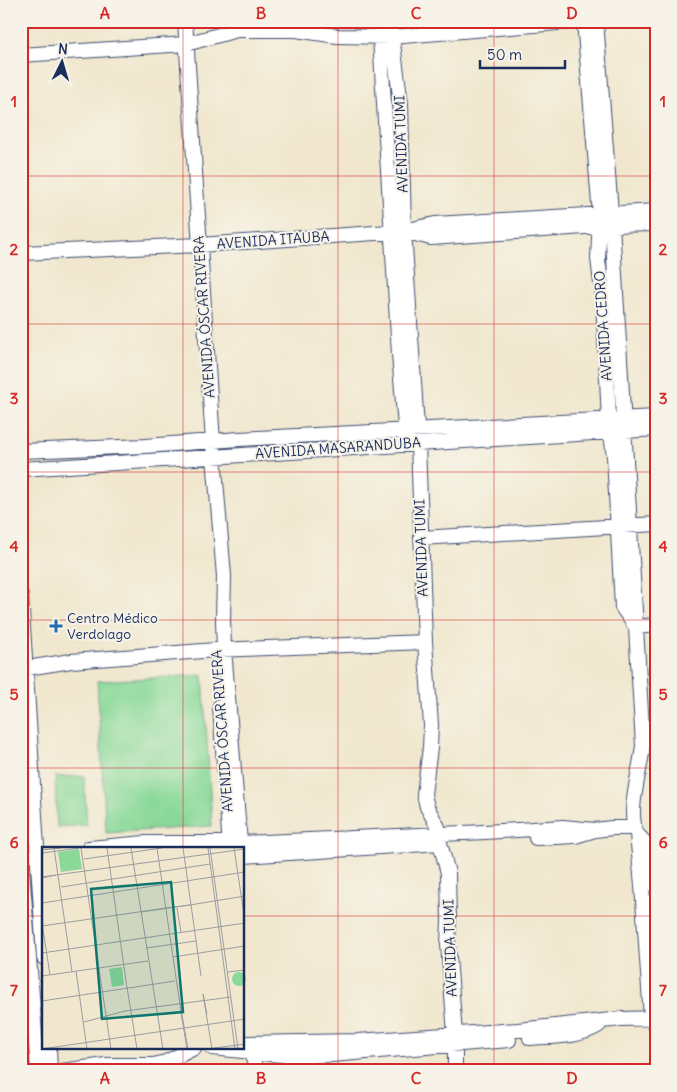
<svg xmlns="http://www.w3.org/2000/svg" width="677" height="1092" viewBox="0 0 677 1092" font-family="Delius,sans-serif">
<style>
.pitch{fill:#8ad999;stroke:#52847c}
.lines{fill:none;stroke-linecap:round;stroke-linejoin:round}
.minor-casing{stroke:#3b4b6f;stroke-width:16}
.minor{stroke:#fff;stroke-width:14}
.grid{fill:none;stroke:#d62828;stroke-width:1;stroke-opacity:0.55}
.poi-dot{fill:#1f6fb2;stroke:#f7f3e8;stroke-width:2}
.labels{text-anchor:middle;stroke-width:4;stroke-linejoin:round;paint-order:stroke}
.street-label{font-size:14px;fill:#1b2f5e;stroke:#f7f3e8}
.poi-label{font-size:14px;fill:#1b2f5e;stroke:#f7f3e8;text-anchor:start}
.inset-road{fill:none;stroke:#9b9da1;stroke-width:1}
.view{fill:#0f766e;fill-opacity:0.15;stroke:#0f766e;stroke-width:2.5}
.inset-edge{fill:none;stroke:#1b2f5e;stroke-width:2.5}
.neatline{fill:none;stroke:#d62828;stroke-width:2}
.grid-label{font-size:16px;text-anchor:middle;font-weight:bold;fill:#d62828}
</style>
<rect width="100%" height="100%" fill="#f7f3e8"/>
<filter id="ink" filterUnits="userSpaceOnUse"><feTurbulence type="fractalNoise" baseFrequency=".02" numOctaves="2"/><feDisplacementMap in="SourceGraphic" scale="10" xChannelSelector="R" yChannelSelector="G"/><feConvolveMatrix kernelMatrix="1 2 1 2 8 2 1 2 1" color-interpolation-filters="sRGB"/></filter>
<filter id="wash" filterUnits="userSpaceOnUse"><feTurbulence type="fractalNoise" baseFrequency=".0096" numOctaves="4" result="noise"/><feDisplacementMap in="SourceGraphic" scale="20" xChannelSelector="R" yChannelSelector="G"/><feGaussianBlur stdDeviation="1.12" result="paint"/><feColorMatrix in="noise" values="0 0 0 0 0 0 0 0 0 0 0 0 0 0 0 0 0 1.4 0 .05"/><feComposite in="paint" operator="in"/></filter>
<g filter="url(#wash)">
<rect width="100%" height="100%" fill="#f0e7ce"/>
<path class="pitch" d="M 203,675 L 212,826 L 106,833 L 97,681 Z
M 84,776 L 87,825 L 57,827 L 55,777 Z"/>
</g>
<g filter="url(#ink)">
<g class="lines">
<defs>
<path id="minor" d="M 185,21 L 214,457 L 224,576 L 223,621 L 224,649 L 240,843 L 238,848
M 390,21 L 401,104 L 404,231 L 418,443 L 425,642 L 431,725 L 430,748 L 424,794 L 427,807 L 438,827 L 440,843 L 448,873 L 449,921 L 448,944 L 455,1034 L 455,1071
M 584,21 L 600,215 L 598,259 L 603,299 L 609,420 L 614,456 L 622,607 L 635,626
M 596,21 L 612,225 L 643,745 C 641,770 626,812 637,834 L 642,885 L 651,1018 L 656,1026
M 384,30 L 380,37 L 399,354 L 406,439
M 21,55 L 186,44 L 237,30 L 296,30 L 337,36 L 391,37 L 581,21
M 407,232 L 431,238 L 612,225 L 656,224
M 21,253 L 199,245 L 404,231 L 435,224 L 656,211
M 21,451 L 145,446 L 239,439 L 656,417
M 21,469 L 656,429
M 421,538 L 656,524
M 21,595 L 44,958
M 636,627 L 656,625
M 21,669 L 71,661 L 216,650 L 425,642
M 220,706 L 230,848
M 637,834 L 649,847 L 652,856 L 656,887
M 536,838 L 575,836 L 595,830 L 612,828 L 634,828
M 89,848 L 145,843 L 240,843 L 485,832 L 563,827 L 595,830
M 244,856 L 440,843
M 21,857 L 38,1071
M 530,1038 C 552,1036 580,1038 599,1025
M 244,1043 L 358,1041 L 518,1030 L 621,1019 L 656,1018
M 247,1046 L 254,1061 L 254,1071
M 49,1048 L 50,1071
M 212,1048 L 292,1056 L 331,1055 L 509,1040
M 62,1071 L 106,1065 L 154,1065 L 166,1062 L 194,1048
M 655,1071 L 656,1068"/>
</defs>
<use href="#minor" class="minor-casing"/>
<use href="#minor" class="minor"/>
</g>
</g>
<path class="grid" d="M 183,21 L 183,848M 338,21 L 338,1071M 494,21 L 494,1071M 21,176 L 656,176M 21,324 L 656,324M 21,472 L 656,472M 21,620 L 656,620M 21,768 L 656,768M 21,916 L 44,916M 244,916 L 656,916M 183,1048 L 183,1071"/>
<path class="poi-dot" d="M53.5 618.5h5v5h5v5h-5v5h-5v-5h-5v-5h5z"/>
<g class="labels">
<g class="street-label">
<text transform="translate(401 144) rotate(-92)" y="5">AVENIDA TUMI</text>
<text transform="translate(273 240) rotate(-4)" y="5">AVENIDA ITAUBA</text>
<text transform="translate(204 317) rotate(-94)" y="5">AVENIDA ÓSCAR RIVERA</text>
<text transform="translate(603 326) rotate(-94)" y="5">AVENIDA CEDRO</text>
<text transform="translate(338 448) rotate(-4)" y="5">AVENIDA MASARANDUBA</text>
<text transform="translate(421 548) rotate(-92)" y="5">AVENIDA TUMI</text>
<text transform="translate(222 731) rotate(-94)" y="5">AVENIDA ÓSCAR RIVERA</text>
<text transform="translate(450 948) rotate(-92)" y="5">AVENIDA TUMI</text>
</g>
<g class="poi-label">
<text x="67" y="623">Centro Médico<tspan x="67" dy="16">Verdolago</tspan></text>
</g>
</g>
<g transform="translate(42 847)">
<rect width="202" height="202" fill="#f0e7ce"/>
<path d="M 37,2 L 40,22 L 19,25 L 16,5 ZM 80,120 L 82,138 L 70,140 L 67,122 ZM190 132a7 7 0 1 1 14 0a7 7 0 1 1-14 0Z" fill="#8ad999"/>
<path class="inset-road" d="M 12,1 L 30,125M 39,1 L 69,202M 65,1 L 85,141M 89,1 L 121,202M 115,1 L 138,158M 141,1 L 159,129M 166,1 L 193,202M 168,1 L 196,202M 192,1 L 203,74M 0,3 L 19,1M 0,6 L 37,1M 42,12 L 120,1M 14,28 L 203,2M 0,30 L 14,28 L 0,31M 19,40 L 168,17M 0,56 L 203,25M 148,58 L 203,49M 135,61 L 139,85M 0,76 L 8,128M 0,79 L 124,61 L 148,58 L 99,65M 104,101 L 154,94M 0,106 L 203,76M 131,110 L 203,99M 34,124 L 45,202M 186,125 L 203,123M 0,129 L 106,114M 85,140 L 95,202M 161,147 L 170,202M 161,147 L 165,167M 0,154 L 133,134M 138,156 L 146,202M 138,160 L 145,202M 42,175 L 83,164 L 189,150M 0,202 L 203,172M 165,202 L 203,197"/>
<path class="view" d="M 129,35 L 141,165 L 60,172 L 49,42 Z"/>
<rect width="202" height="202" class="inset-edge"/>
</g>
<rect width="677" height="1092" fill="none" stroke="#f7f3e8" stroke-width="55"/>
<g transform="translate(62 62) rotate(5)" stroke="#f7f3e8" stroke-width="4" paint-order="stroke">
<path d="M0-4L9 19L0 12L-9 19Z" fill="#1b2f5e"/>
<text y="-8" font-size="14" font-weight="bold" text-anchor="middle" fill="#1b2f5e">N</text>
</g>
<path d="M480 60v8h85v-8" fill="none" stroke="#1b2f5e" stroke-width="2.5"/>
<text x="487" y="60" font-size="15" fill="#1b2f5e" stroke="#f7f3e8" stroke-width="4" paint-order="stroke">50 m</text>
<rect x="28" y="28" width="622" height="1036" class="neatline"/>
<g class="grid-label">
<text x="105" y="19">A</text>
<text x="261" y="19">B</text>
<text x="416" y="19">C</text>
<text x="572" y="19">D</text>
<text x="14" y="107">1</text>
<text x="663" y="107">1</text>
<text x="14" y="255">2</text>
<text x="663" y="255">2</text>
<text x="14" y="404">3</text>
<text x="663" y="404">3</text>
<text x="14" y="552">4</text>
<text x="663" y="552">4</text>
<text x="14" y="700">5</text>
<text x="663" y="700">5</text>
<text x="14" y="848">6</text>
<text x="663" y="848">6</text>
<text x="14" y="996">7</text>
<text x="663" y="996">7</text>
<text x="105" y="1084">A</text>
<text x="261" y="1084">B</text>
<text x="416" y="1084">C</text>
<text x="572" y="1084">D</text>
</g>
</svg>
